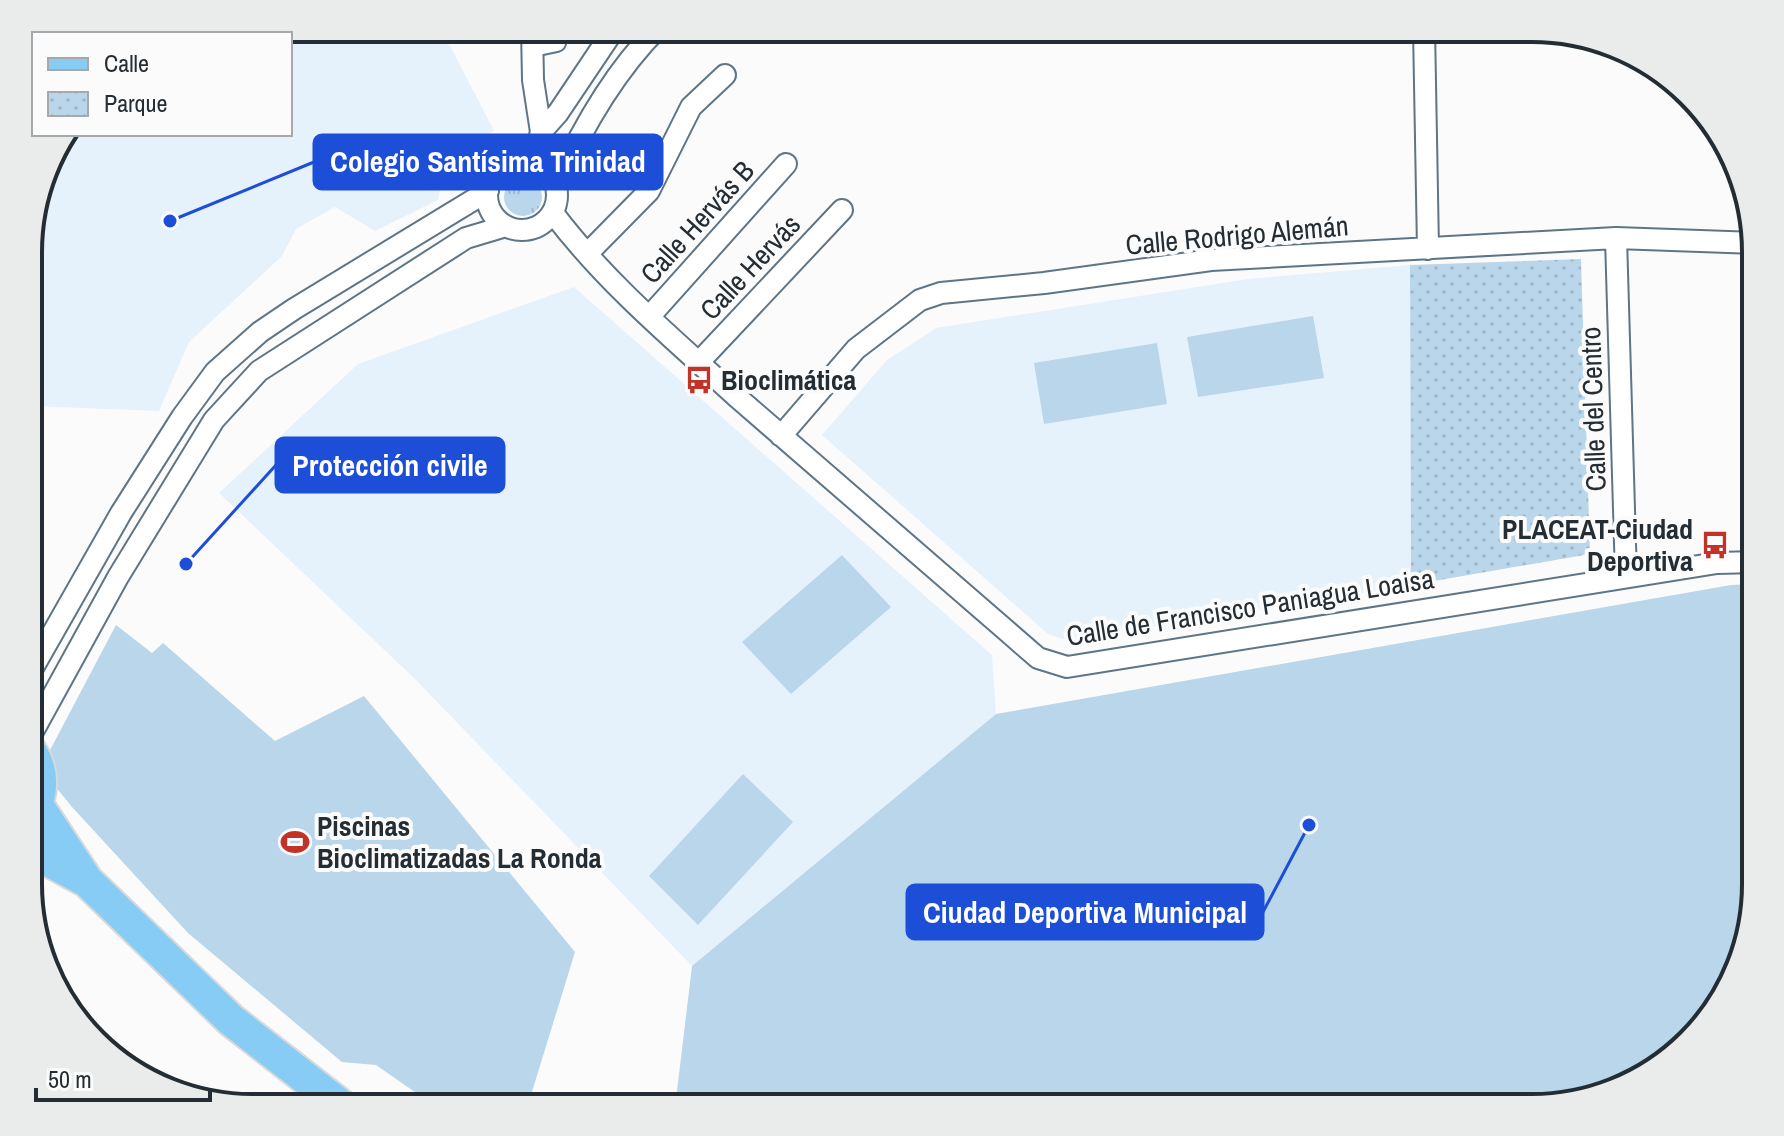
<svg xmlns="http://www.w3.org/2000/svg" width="1784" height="1136" viewBox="0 0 1784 1136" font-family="'Archivo Narrow',sans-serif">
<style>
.built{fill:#e5f2fb}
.grass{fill:url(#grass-tufts)}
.park{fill:url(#park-dots)}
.pitch{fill:#b9d6eb}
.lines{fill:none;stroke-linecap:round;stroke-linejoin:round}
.pedestrian-casing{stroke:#5f7585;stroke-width:20}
.minor-casing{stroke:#5f7585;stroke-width:24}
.primary-casing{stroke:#d7d9da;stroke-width:36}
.pedestrian{stroke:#fff;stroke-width:16}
.minor{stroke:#fff;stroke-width:20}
.primary{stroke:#86ccf4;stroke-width:32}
.labels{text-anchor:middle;stroke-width:8;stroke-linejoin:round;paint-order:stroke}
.street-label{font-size:28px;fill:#232d33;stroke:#fbfbfb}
.poi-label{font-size:28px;font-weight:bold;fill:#232d33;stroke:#fbfbfb;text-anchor:start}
.rim{fill:none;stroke:#232d33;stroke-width:4}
.leader{fill:none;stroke:#1d4ed8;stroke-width:3}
.callout-dot{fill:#1d4ed8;stroke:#fbfbfb;stroke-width:3}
.callout{fill:#1d4ed8;stroke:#1d4ed8;stroke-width:3}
.callout-label{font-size:30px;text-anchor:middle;font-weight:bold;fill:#fff}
</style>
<defs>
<pattern id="grass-tufts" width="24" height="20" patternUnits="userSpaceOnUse" patternTransform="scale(2)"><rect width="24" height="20" fill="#b9d6eb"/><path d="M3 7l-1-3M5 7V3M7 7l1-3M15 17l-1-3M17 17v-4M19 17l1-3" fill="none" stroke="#9fb8ca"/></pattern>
<pattern id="park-dots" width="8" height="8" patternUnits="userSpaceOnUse" patternTransform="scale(2)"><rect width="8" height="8" fill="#b9d6eb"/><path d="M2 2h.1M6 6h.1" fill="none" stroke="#9fb8ca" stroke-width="1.8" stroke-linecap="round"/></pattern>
</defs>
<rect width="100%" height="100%" fill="#fbfbfb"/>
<path class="built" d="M 252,28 L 441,28 L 494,131 L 446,153 L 438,200 L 375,231 L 335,207 L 296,229 L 282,256 L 189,342 L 159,411 L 30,406 L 30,224 L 51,153 L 66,134 L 290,134 L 290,34 L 222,34 Z
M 1410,265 L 1411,585 L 1068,641 L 1048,634 L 822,435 L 887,360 L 936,328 L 1248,279 Z
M 574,287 L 992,655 L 996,714 L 692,966 L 415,679 L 219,493 L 358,364 Z"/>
<path class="grass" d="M504 197a19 19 0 1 1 38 0a19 19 0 1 1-38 0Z"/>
<path class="park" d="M 1581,259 L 1590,554 L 1411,585 L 1410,265 Z"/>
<path class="pitch" d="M 1313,316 L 1324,378 L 1198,397 L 1187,337 Z
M 1157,343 L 1167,404 L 1044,424 L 1034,363 Z
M 842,555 L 891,607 L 791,694 L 742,642 Z
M 1756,584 L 1756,898 L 1718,1009 L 1643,1078 L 1546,1108 L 675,1108 L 692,966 L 996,714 L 1731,585 Z
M 116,625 L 152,653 L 163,643 L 275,741 L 364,696 L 575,952 L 527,1108 L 438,1108 L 376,1065 L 342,1062 L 188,933 L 72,807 L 55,786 L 49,752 Z
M 743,774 L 793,822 L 698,925 L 649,876 Z"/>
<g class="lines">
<defs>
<path id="pedestrian" d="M 533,48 L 557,43 L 557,28"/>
<path id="minor" d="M 532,28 L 533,80 L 541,132 L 533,161
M 1424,28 L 1428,249
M 541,132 L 558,113 L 615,28
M487 195a35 35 0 1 1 70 0a35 35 0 1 1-70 0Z
M 556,186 C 581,130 615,71 658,28
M 553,213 C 605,282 674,340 738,398 C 837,485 938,571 1038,658 L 1067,667 L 1717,563 L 1756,562
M 1616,238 L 1626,577
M 587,254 L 649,191 L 691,107 L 725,75
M 649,317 L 786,164
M 699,362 L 842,210
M 781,436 L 856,349 L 920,300 L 941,293 L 1044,283 L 1211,260 L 1616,238 L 1756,243
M 30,673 L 121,513 L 182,417 L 215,372 L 260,332 L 294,309 L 488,191
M 30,737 L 118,577 L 214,420 L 259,371 L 466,238 L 506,226"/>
<path id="primary" d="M 30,751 C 45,773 42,796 30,819
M 37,805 L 87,881 L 231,1020 L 344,1108
M 30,850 L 83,879"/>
</defs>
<use href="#pedestrian" class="pedestrian-casing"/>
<use href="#minor" class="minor-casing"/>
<use href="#primary" class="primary-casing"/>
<use href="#pedestrian" class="pedestrian"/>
<use href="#minor" class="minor"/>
<use href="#primary" class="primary"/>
</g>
<defs>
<symbol id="bus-bare" viewBox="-9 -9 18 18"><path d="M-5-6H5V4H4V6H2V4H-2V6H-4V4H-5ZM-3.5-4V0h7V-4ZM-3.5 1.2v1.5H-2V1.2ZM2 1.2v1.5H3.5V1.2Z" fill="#c13327" stroke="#fbfbfb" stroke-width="2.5" paint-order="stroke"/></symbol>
<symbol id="stadium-bare" viewBox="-9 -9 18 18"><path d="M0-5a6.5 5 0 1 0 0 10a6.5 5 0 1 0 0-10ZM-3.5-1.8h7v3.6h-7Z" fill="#c13327" stroke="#fbfbfb" stroke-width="2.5" paint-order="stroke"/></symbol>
</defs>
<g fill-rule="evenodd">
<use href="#bus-bare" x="679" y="360" width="40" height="40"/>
<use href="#bus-bare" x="1695" y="525" width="40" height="40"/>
<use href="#stadium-bare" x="275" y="822" width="40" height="40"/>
</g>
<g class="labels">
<g class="street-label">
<text transform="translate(697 222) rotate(-48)" y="10">Calle Hervás B</text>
<text transform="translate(1237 235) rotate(-5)" y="10">Calle Rodrigo Alemán</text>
<text transform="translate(750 267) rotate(-47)" y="10">Calle Hervás</text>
<text transform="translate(1593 409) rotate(-92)" y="10">Calle del Centro</text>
<text transform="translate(1250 607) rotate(-9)" y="10">Calle de Francisco Paniagua Loaisa</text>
</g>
<g class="poi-label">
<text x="721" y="390">Bioclimática</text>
<text x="1693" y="539" text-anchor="end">PLACEAT-Ciudad<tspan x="1693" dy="32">Deportiva</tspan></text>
<text x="317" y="836">Piscinas<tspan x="317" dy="32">Bioclimatizadas La Ronda</tspan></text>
</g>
</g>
<path d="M0 0H1784V1136H0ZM252 42H1532A210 210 0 0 1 1742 252V884A210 210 0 0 1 1532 1094H252A210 210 0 0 1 42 884V252A210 210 0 0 1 252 42Z" fill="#eaebeb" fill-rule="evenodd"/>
<path class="rim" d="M252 42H1532A210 210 0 0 1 1742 252V884A210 210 0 0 1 1532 1094H252A210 210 0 0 1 42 884V252A210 210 0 0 1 252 42Z"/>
<path class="leader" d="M170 221L314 162M186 564L276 465M1309 825L1263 912"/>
<g class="callout-dot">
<circle cx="170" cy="221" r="8"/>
<circle cx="186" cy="564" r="8"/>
<circle cx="1309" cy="825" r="8"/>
</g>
<g class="callout">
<rect x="314" y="135" width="348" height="54" rx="8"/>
<rect x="276" y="438" width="228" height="54" rx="8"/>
<rect x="907" y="885" width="356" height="54" rx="8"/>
</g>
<g class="callout-label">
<text x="488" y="172">Colegio Santísima Trinidad</text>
<text x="390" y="476">Protección civile</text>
<text x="1085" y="923">Ciudad Deportiva Municipal</text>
</g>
<rect x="32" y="32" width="260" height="104" fill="#fbfbfb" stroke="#a5a9ab" stroke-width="2"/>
<rect x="48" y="58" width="40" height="12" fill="#86ccf4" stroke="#a5a9ab" stroke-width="2"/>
<text x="104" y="72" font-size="24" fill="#232d33">Calle</text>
<rect x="48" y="92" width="40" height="24" fill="url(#park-dots)" stroke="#a5a9ab" stroke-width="2"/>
<text x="104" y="112" font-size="24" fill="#232d33">Parque</text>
<path d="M36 1088v12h174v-12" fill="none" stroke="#232d33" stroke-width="4"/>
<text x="48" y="1088" font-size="24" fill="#232d33" stroke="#fbfbfb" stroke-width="6" paint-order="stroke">50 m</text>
</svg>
